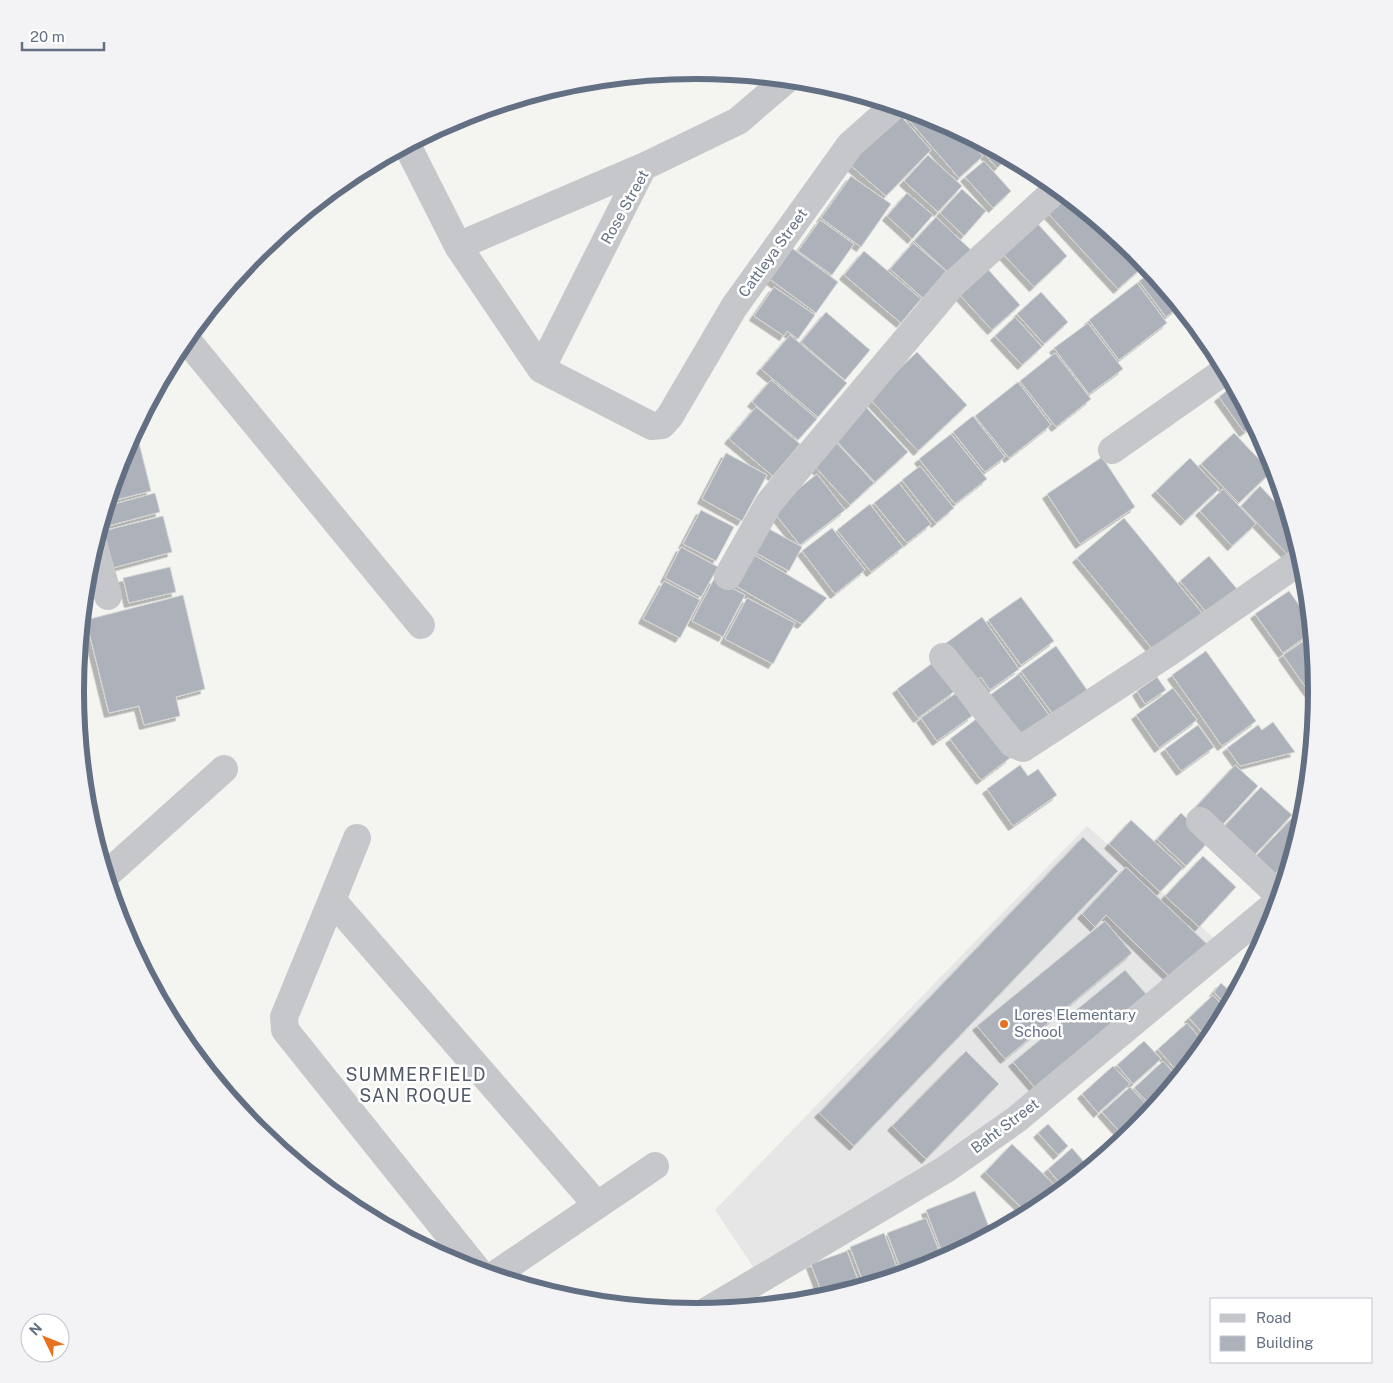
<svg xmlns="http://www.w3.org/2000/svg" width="1393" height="1383" viewBox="0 0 1393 1383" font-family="'Public Sans',sans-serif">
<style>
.built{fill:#e5e6e5}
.building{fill:#adb2ba;stroke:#d6d6d4;filter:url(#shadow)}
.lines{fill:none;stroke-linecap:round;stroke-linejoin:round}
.minor{stroke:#c5c7cb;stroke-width:28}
.poi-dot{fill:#e67220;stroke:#fff;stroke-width:2}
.labels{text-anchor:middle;stroke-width:5;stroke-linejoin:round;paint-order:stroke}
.street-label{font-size:15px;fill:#636f83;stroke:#fff}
.poi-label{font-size:15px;fill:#636f83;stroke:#fff;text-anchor:start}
.quarter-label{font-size:18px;letter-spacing:1px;fill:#515a68;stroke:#fff}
.rim{fill:none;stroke:#636f83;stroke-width:6}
</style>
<defs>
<filter id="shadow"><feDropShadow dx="-4.5" dy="4.5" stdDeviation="0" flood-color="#0004"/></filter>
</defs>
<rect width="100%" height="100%" fill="#f4f5f1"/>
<path class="built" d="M 1087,826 L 1215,939 L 1009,1110 L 938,1161 L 754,1268 L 715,1210 Z"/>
<path class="building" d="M 916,112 L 935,117 L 961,132 L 983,156 L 959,178 L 908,119 Z
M 901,116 L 931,150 L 886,196 L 848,163 Z
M 968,135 L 1008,157 L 997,168 Z
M 928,155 L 962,186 L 938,212 L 904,181 Z
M 984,161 L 1011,191 L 993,208 L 965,177 Z
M 851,176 L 891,204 L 861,247 L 821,218 Z
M 962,189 L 986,211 L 964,236 L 940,213 Z
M 1062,192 L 1136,252 L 1146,264 L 1118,289 L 1044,209 Z
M 907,193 L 933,215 L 912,239 L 887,216 Z
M 936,217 L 973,252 L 951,275 L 914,241 Z
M 820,220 L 854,244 L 832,275 L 798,251 Z
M 1037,223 L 1067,256 L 1034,287 L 1003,254 Z
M 913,243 L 946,271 L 923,298 L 890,269 Z
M 789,246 L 838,282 L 816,313 L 767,277 Z
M 864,251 L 921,299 L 901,323 L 844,275 Z
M 985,266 L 1020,305 L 992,330 L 957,292 Z
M 1152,272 L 1180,306 L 1166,317 L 1139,281 Z
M 1137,283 L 1167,323 L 1119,360 L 1089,320 Z
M 774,287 L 815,315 L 798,339 L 787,331 L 784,336 L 754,316 Z
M 1041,292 L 1068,322 L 1044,344 L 1017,314 Z
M 826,312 L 870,350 L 845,380 L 801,342 Z
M 1015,317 L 1042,347 L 1022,365 L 995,336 Z
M 1088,323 L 1123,369 L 1089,394 L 1054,348 Z
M 790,335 L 847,383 L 818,417 L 761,369 Z
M 917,352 L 967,405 L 918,451 L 869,398 Z
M 1055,353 L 1091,399 L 1056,427 L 1020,381 Z
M 771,380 L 817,419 L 798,440 L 752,402 Z
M 1018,382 L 1051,425 L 1009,458 L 975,416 Z
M 1234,385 L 1255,424 L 1244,432 L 1219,397 Z
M 864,405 L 908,452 L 875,482 L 831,435 Z
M 756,407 L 800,444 L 773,476 L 729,439 Z
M 973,416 L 1005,457 L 985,472 L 953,432 Z
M 1234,433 L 1271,472 L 1239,503 L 1201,464 Z
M 951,434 L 987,479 L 955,504 L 919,459 Z
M 833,439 L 874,483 L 850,505 L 809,460 Z
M 139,443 L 151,491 L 108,502 L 122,453 L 126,446 Z
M 726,453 L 767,475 L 742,521 L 702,499 Z
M 1102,457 L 1135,507 L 1080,544 L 1047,494 Z
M 1190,458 L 1219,489 L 1185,521 L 1156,491 Z
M 920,466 L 954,508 L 936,523 L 902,480 Z
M 817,474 L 845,510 L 800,545 L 772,510 Z
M 899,483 L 931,524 L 907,543 L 874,503 Z
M 1260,486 L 1290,518 L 1298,544 L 1287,554 L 1241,506 Z
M 1223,489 L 1256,524 L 1232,546 L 1200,511 Z
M 155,493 L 160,512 L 108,526 L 105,512 L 107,506 Z
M 870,504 L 903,547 L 871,572 L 837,530 Z
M 701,510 L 734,527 L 716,561 L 683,544 Z
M 163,516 L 172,552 L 109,569 L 99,532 Z
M 1124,518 L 1206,618 L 1159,657 L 1077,558 Z
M 762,525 L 802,547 L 789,571 L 749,549 Z
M 832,528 L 865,570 L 835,594 L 802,551 Z
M 681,547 L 718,567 L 701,597 L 665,578 Z
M 754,555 L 827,598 L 802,624 L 736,586 Z
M 1209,556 L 1243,596 L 1214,621 L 1180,581 Z
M 170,567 L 176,592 L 129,603 L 123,578 Z
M 714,579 L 745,595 L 723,637 L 692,621 Z
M 664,581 L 700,600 L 680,638 L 643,619 Z
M 1289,591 L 1311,622 L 1312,632 L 1283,653 L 1255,614 Z
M 183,595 L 205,689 L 176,697 L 180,716 L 144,725 L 139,706 L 109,713 L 86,620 Z
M 1021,597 L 1054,641 L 1021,665 L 988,620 Z
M 747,598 L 795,623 L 773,664 L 725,639 Z
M 982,617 L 1019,669 L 990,690 L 981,677 L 970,685 L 942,646 Z
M 1311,636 L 1313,639 L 1318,692 L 1312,696 L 1283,655 Z
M 1056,646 L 1092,697 L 1058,721 L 1021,671 Z
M 1206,651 L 1256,721 L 1222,746 L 1172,675 Z
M 934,662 L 955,691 L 918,718 L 897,689 Z
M 1019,674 L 1054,722 L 1022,747 L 986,698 Z
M 1157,677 L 1166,690 L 1145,704 L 1137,691 Z
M 1173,688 L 1197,720 L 1159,748 L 1136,715 Z
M 956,693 L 972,716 L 937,741 L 921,718 Z
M 979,717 L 1010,758 L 981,780 L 950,739 Z
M 1273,722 L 1295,752 L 1240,766 L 1227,748 L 1258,725 L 1262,730 Z
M 1198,725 L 1214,747 L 1181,771 L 1165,749 Z
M 1020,765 L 1028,776 L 1038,769 L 1057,795 L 1013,826 L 987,789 Z
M 1235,765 L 1258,786 L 1215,833 L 1192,811 Z
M 1261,787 L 1292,815 L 1248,862 L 1217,834 Z
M 1181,813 L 1210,840 L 1186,866 L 1157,839 Z
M 1293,817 L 1302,826 L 1294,853 L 1274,875 L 1255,857 Z
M 1131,820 L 1183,868 L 1160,892 L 1109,844 Z
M 1083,837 L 1118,871 L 854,1146 L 819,1113 Z
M 1203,856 L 1236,887 L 1199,927 L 1165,896 Z
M 1293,856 L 1284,887 L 1273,877 Z
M 1126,867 L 1208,945 L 1174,981 L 1106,915 L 1095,927 L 1082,914 Z
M 1105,921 L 1132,953 L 1005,1059 L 977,1026 Z
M 1256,958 L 1236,993 L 1229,986 Z
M 1125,970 L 1154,1003 L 1042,1096 L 1013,1062 Z
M 1221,983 L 1235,996 L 1229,1008 L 1214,992 Z
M 1213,995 L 1227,1011 L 1210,1041 L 1189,1018 Z
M 1187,1023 L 1206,1045 L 1181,1076 L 1158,1049 Z
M 1144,1041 L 1161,1059 L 1133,1084 L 1117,1065 Z
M 966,1051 L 999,1084 L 926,1159 L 892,1126 Z
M 1163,1061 L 1179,1079 L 1154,1109 L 1134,1088 Z
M 1113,1066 L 1130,1084 L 1098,1113 L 1082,1094 Z
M 1130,1087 L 1152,1111 L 1126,1139 L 1102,1112 Z
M 1048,1124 L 1068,1146 L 1058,1155 L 1038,1133 Z
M 1012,1144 L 1062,1192 L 1042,1208 L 1029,1215 L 985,1172 Z
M 1072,1148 L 1090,1169 L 1065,1189 L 1048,1169 Z
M 975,1191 L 992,1235 L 945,1260 L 926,1210 Z
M 926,1218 L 943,1261 L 903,1275 L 887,1233 Z
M 884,1233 L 900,1276 L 865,1287 L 850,1247 Z
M 847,1251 L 861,1288 L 824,1299 L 811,1264 Z
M 820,1293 L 823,1299 L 791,1304 Z"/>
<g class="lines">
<path class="minor" d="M 407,145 L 458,246 L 541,369 L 652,426 L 662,425 L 670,416 L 734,307 L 850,145 L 895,105
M 458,246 L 643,167 L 738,121 L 787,79
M 186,339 L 421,625
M 541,369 L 643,167
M 1112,450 L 1226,370
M 94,546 L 108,596
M 728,576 L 769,503 L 952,285 L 1058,188
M 943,657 L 1013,744 L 1023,748 L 1171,651 L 1303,559
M 1200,821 L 1281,897
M 106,875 L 224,769
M 332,900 L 357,838
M 479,1272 L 285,1030 L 284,1017 L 332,900 L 597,1205
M 493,1276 L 655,1166
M 705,1312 L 946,1169 L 1017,1119 L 1279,901"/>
</g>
<circle class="poi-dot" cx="1004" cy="1024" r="5"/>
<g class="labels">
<g class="street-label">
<text transform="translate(625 207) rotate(-61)" y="5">Rose Street</text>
<text transform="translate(773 253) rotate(-54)" y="5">Cattleya Street</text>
<text transform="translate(1005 1126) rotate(-37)" y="5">Baht Street</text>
</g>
<g class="poi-label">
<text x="1014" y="1020">Lores Elementary<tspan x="1014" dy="17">School</tspan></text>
</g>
<g class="quarter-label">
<text x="416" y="1081">SUMMERFIELD<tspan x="416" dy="21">SAN ROQUE</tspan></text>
</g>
</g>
<path d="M0 0H1393V1383H0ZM84 691a612 612 0 1 1 1224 0a612 612 0 1 1-1224 0Z" fill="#f3f3f5" fill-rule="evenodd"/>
<path class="rim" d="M84 691a612 612 0 1 1 1224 0a612 612 0 1 1-1224 0Z"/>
<rect x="1210" y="1298" width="162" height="65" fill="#ffffff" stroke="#c1c5cd"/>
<rect x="1220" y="1314" width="25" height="8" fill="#c5c7cb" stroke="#c1c5cd"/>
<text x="1256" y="1323" font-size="15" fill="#636f83">Road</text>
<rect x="1220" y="1336" width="25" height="15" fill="#adb2ba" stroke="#c1c5cd"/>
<text x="1256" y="1348" font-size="15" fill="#636f83">Building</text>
<g transform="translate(45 1338) rotate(313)"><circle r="24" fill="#ffffff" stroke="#c1c5cd"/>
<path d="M0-4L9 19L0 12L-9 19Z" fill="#e67220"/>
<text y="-8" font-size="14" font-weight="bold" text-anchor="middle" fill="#636f83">N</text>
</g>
<path d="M22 42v8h82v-8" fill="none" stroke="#636f83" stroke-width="2.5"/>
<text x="30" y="42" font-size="15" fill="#636f83" stroke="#ffffff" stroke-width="4" paint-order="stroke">20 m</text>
</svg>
